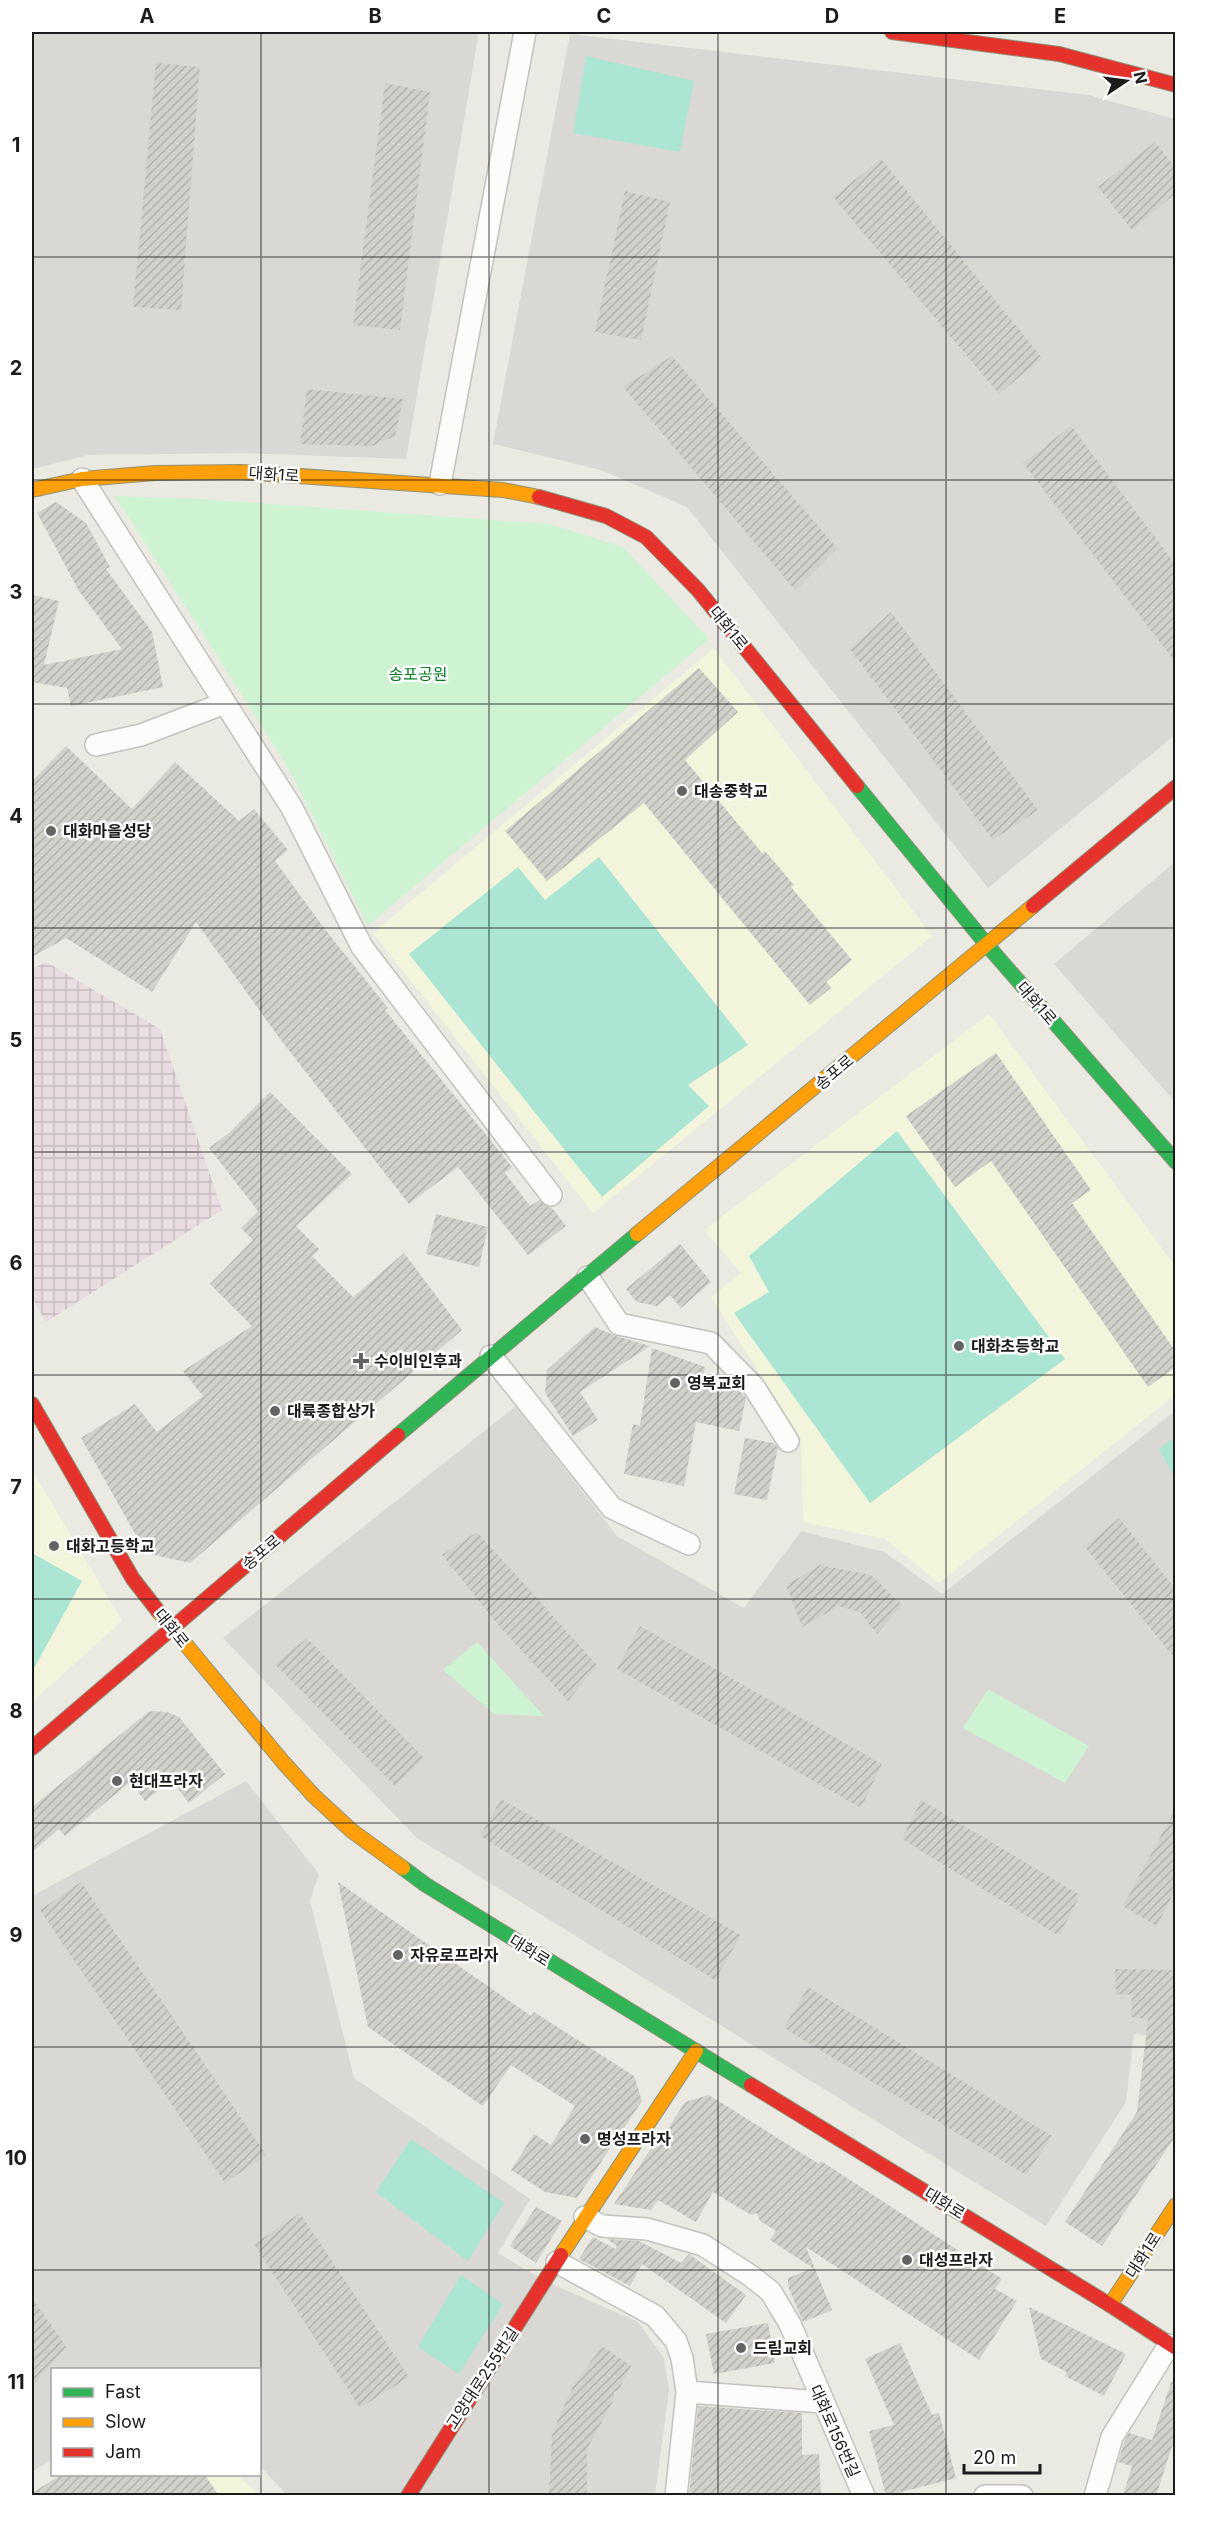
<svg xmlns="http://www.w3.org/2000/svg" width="1207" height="2527" viewBox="0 0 1207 2527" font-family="Inter,'Noto Sans KR',sans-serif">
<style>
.residential{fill:#d9d8d4}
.industrial{fill:url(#industrial-grid)}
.education{fill:#f2f5dc}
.park{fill:#cef3d3}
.pitch{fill:#ace5d3}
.building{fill:url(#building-hatch)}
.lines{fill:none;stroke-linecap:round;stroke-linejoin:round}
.street-casing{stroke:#c2c2bf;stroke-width:24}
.fast-casing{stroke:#8e947a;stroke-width:16}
.slow-casing{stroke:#8e947a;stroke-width:16}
.jam-casing{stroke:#8e947a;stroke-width:16}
.street{stroke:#fcfcfb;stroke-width:21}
.fast{stroke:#30b455;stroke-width:14}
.slow{stroke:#ff9f0a;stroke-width:14}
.jam{stroke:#e5322d;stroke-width:14}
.grid{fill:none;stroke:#1b1b1b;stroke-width:1.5;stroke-opacity:0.55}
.poi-dot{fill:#636361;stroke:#fff;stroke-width:2}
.labels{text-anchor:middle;stroke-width:5;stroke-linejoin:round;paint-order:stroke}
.street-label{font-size:16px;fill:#1b1b1b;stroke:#fff}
.park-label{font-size:16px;fill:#077b21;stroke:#fff}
.poi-label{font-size:16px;font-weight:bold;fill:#1b1b1b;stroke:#fff;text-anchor:start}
.neatline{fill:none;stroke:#1b1b1b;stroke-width:2}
.grid-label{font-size:20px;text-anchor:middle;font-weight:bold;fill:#1b1b1b}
</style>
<defs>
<pattern id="industrial-grid" width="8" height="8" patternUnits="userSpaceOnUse" patternTransform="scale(1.5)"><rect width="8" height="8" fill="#e8dce0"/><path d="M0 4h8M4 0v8" fill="none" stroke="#c6bcc0"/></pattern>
<pattern id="building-hatch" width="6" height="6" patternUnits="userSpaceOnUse" patternTransform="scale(1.5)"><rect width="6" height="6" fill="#d2d0cb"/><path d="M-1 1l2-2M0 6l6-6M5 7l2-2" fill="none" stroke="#b4b2ae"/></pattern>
</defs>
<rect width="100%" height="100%" fill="#eae9e2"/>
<path class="residential" d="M 32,32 L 479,32 L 406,459 L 243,453 L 89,455 L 32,469 Z
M 570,34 L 1088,95 L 1175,119 L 1175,735 L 988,888 L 687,507 L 601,470 L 493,444 Z
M 1175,862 L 1175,1102 L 1054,964 Z
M 516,1406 L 617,1536 L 744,1608 L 801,1531 L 884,1552 L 942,1594 L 1175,1411 L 1175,2038 L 1134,2034 L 1126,2102 L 1046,2226 L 417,1838 L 223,1638 Z
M 246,1781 L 319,1874 L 310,1901 L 354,2078 L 530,2199 L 498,2253 L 545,2281 L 638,2322 L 664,2358 L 669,2390 L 655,2495 L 287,2495 L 260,2466 L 260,2370 L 52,2370 L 52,2459 L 32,2472 L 32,1896 Z"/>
<path class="industrial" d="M 46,962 L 160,1029 L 222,1210 L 46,1322 L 32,1297 L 32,969 Z"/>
<path class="education" d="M 714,648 L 932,936 L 593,1213 L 373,933 Z
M 989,1014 L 1175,1266 L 1175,1395 L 939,1583 L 885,1539 L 803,1522 L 801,1439 L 711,1297 L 741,1273 L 704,1230 Z
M 32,1470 L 122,1621 L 32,1702 Z
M 237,2474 L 258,2495 L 32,2496 L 32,2493 L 61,2475 Z"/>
<path class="park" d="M 115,496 L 202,499 L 550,524 L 623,547 L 709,639 L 368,925 L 288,767 Z
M 477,1642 L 544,1716 L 494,1714 L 443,1670 Z
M 988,1689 L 1089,1746 L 1065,1783 L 963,1728 Z"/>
<path class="pitch" d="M 586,56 L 694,81 L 680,152 L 573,133 Z
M 599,857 L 748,1045 L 688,1085 L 709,1106 L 602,1197 L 409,954 L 518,867 L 545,900 Z
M 897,1131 L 1065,1359 L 870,1503 L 734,1313 L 769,1292 L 749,1256 Z
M 1175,1437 L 1175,1479 L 1159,1449 Z
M 32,1553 L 82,1581 L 32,1672 Z
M 411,2139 L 504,2203 L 468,2261 L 376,2192 Z
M 461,2275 L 503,2304 L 459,2374 L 418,2347 Z"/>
<path class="building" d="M 156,63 L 200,67 L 181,310 L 133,307 Z
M 385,83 L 430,92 L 400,330 L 353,325 Z
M 1155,142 L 1176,168 L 1176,193 L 1132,230 L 1098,187 Z
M 881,159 L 1042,358 L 999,394 L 833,197 Z
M 625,191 L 670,202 L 641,340 L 595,332 Z
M 672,356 L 837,548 L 795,590 L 623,387 Z
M 307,389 L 403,399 L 395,436 L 372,446 L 300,444 Z
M 1071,426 L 1176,565 L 1176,663 L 1023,463 Z
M 56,502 L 86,523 L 110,567 L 106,569 L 152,632 L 163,687 L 71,706 L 67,688 L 32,682 L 32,595 L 59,601 L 44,665 L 122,649 L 79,591 L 37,513 Z
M 891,612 L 1038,810 L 993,840 L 850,649 Z
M 699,668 L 738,712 L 685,760 L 762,853 L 765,851 L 794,885 L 791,887 L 852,960 L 826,982 L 831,988 L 810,1005 L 644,803 L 547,881 L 505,831 Z
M 66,746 L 132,809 L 175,762 L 239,821 L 254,809 L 288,850 L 275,861 L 327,932 L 388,1008 L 385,1010 L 512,1167 L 505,1173 L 530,1206 L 539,1200 L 546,1206 L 552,1208 L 566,1226 L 528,1255 L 458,1167 L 409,1204 L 280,1039 L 196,922 L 152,992 L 66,938 L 32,957 L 32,781 Z
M 996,1053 L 1091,1190 L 1072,1203 L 1176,1352 L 1176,1367 L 1148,1387 L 991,1161 L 955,1187 L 906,1116 Z
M 270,1092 L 352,1174 L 296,1226 L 319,1249 L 312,1256 L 353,1297 L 404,1253 L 462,1330 L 190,1563 L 146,1553 L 81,1438 L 135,1404 L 157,1432 L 203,1396 L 183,1371 L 252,1326 L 210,1284 L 253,1240 L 241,1228 L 258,1211 L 209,1148 L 229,1133 Z
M 436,1214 L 488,1227 L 479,1267 L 426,1254 Z
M 680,1244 L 711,1282 L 681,1308 L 670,1295 L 657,1306 L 637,1302 L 626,1289 Z
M 595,1327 L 616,1336 L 650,1346 L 580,1392 L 598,1420 L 573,1436 L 545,1393 L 547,1370 Z
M 652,1348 L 705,1367 L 703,1380 L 735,1386 L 746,1398 L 739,1431 L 696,1422 L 684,1486 L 624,1474 L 633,1424 L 640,1426 Z
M 745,1438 L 774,1443 L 778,1448 L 767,1500 L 734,1494 Z
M 1119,1518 L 1176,1590 L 1176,1660 L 1085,1547 Z
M 477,1532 L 597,1665 L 568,1701 L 499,1626 L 442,1555 Z
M 820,1565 L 871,1575 L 902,1605 L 877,1634 L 860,1612 L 839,1606 L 802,1627 L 786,1585 Z
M 640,1626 L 882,1764 L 861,1808 L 617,1669 Z
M 307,1638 L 424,1758 L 395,1786 L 275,1664 Z
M 154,1711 L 167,1712 L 179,1717 L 225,1774 L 189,1803 L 171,1780 L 145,1801 L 130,1782 L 65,1836 L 59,1829 L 32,1852 L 32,1807 L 148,1712 Z
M 501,1799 L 741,1935 L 715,1980 L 480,1836 Z
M 921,1800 L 1080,1895 L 1059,1936 L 902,1839 Z
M 1176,1808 L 1176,1888 L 1157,1926 L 1123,1906 Z
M 81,1882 L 266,2155 L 225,2183 L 40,1910 Z
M 338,1882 L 531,2016 L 534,2012 L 634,2076 L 642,2101 L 577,2198 L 545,2192 L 511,2170 L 534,2134 L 551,2145 L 575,2106 L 511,2065 L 483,2106 L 368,2027 Z
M 1115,1969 L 1176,1970 L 1176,2135 L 1102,2246 L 1065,2222 L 1137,2112 L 1148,2019 L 1131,2017 L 1132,1995 L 1116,1994 Z
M 808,1987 L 1052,2136 L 1026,2175 L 784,2028 Z
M 709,2095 L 819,2164 L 821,2161 L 1002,2279 L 995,2289 L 1017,2301 L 979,2360 L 806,2247 L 832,2310 L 803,2322 L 788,2286 L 788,2278 L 813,2268 L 770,2240 L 776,2231 L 760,2221 L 757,2213 L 751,2215 L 713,2192 L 696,2222 L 658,2200 L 651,2210 L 614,2204 L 654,2144 L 656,2148 L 685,2102 Z
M 536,2207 L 562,2221 L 536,2263 L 510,2246 Z
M 300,2213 L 409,2377 L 360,2408 L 254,2244 Z
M 593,2237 L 615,2249 L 617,2246 L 607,2239 L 639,2241 L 681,2263 L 689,2254 L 746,2295 L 726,2323 L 642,2264 L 630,2286 L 579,2259 Z
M 32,2298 L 66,2347 L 32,2387 Z
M 1029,2307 L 1126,2354 L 1104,2396 L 1065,2376 L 1067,2372 L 1041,2359 Z
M 768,2323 L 775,2363 L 714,2374 L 706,2334 Z
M 900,2343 L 932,2415 L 939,2413 L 956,2478 L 886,2496 L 869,2431 L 894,2425 L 865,2359 Z
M 602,2346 L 631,2366 L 618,2391 L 614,2392 L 614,2399 L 587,2449 L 587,2496 L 549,2496 L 552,2434 L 573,2386 Z
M 1171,2382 L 1176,2382 L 1176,2434 L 1156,2496 L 1123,2496 L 1132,2466 L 1118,2462 L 1124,2442 L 1129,2433 L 1152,2440 Z
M 698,2406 L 802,2413 L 802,2455 L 819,2454 L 821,2496 L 689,2496 Z
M 61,2475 L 205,2475 L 219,2496 L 32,2496 L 32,2493 Z"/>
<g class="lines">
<defs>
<path id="street" d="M 82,479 L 292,808 L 362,947 L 551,1195
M 440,484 L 525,32
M 96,745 L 141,735 L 225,703
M 588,1277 L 619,1324 L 711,1343 L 754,1387 L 788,1441
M 491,1356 L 612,1508 L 689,1544
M 585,2217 L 602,2226 L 647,2229 L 703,2245 L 751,2276 L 771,2292 L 790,2324 L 864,2496
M 557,2262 L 655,2316 L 676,2341 L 682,2358 L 687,2392 L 676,2496
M 687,2392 L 822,2402
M 985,2496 L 1022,2496
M 1095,2496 L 1112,2437 L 1169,2345"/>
<path id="fast" d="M 857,786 L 987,945 L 1176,1162
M 398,1435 L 637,1234
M 403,1868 L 426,1885 L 751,2085"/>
<path id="slow" d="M 32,490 L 82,479 L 155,473 L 241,472 L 503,490 L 539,497
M 637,1234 L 1033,906
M 158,1611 L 283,1762 L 314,1796 L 352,1831 L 403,1868
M 561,2255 L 696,2051
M 1110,2305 L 1176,2205"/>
<path id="jam" d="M 892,32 L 1059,54 L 1176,85
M 539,497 L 606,516 L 646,537 L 698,590 L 857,786
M 1033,906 L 1176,787
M 32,1404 L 133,1579 L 158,1611
M 32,1748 L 398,1435
M 751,2085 L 1110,2305 L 1176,2348
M 408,2496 L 561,2255"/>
</defs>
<use href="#street" class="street-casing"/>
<use href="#fast" class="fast-casing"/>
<use href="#slow" class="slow-casing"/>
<use href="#jam" class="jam-casing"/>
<use href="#street" class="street"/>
<use href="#fast" class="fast"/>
<use href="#slow" class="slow"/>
<use href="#jam" class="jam"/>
</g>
<path class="grid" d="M 261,32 L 261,2496M 489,32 L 489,2496M 718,32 L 718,2496M 946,32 L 946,2496M 32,257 L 1176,257M 32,480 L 1176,480M 32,704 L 1176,704M 32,928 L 1176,928M 32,1152 L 1176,1152M 32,1375 L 1176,1375M 32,1599 L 1176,1599M 32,1823 L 1176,1823M 32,2047 L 1176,2047M 32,2270 L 1176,2270"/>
<g class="poi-dot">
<circle cx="682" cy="791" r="6"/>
<circle cx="51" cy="831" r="6"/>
<circle cx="959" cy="1346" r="6"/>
<path d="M358 1352h6v6h6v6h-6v6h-6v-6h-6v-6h6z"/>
<circle cx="675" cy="1383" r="6"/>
<circle cx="275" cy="1411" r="6"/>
<circle cx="54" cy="1546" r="6"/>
<circle cx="117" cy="1781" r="6"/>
<circle cx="398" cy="1955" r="6"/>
<circle cx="585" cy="2139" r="6"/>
<circle cx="907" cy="2260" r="6"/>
<circle cx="741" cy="2348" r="6"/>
</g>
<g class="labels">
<g class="street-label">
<text transform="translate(274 474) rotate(4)" y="6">대화1로</text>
<text transform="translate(729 628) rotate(51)" y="6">대화1로</text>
<text transform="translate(1037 1003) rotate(49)" y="6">대화1로</text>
<text transform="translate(834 1072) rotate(-40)" y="6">송포로</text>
<text transform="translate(261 1552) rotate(-40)" y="6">송포로</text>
<text transform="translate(172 1628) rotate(51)" y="6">대화로</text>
<text transform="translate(530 1950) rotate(32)" y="6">대화로</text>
<text transform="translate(945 2203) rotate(32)" y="6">대화로</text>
<text transform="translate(1143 2255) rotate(-57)" y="6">대화1로</text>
<text transform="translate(482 2378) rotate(-57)" y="6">고양대로255번길</text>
<text transform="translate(835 2431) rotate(66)" y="6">대화로156번길</text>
</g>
<g class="park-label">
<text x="418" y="680">송포공원</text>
</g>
<g class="poi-label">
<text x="694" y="797">대송중학교</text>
<text x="63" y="837">대화마을성당</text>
<text x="971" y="1352">대화초등학교</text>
<text x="374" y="1367">수이비인후과</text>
<text x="687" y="1389">영복교회</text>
<text x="287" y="1417">대륙종합상가</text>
<text x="66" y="1552">대화고등학교</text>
<text x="129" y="1787">현대프라자</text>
<text x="410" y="1961">자유로프라자</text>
<text x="597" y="2145">명성프라자</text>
<text x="919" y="2266">대성프라자</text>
<text x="753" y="2354">드림교회</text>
</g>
</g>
<rect width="1207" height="2527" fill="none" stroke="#ffffff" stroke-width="66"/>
<rect x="51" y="2368" width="210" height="108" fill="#ffffff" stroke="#a4a4a4" stroke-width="1.5"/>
<rect x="63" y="2388" width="30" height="9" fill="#30b455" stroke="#a4a4a4" stroke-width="1.5"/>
<text x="105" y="2398" font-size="18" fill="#1b1b1b">Fast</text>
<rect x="63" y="2418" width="30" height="9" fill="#ff9f0a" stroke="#a4a4a4" stroke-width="1.5"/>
<text x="105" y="2428" font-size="18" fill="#1b1b1b">Slow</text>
<rect x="63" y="2448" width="30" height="9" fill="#e5322d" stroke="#a4a4a4" stroke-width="1.5"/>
<text x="105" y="2458" font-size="18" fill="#1b1b1b">Jam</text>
<g transform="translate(1126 81) rotate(77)" stroke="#ffffff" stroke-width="4.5" paint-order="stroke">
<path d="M0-4.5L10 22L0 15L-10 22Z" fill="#1b1b1b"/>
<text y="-9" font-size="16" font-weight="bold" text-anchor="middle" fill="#1b1b1b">N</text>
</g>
<path d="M964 2464v9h76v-9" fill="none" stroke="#1b1b1b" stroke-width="3"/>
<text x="973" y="2464" font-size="18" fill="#1b1b1b" stroke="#ffffff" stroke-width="4.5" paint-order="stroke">20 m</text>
<rect x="33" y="33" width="1141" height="2461" class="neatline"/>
<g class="grid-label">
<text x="147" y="23">A</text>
<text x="375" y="23">B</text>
<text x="604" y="23">C</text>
<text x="832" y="23">D</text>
<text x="1060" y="23">E</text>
<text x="16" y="152">1</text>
<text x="16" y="375">2</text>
<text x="16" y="599">3</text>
<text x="16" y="823">4</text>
<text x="16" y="1047">5</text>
<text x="16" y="1270">6</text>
<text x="16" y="1494">7</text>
<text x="16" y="1718">8</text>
<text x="16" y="1942">9</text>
<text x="16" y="2165">10</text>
<text x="16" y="2389">11</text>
</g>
</svg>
